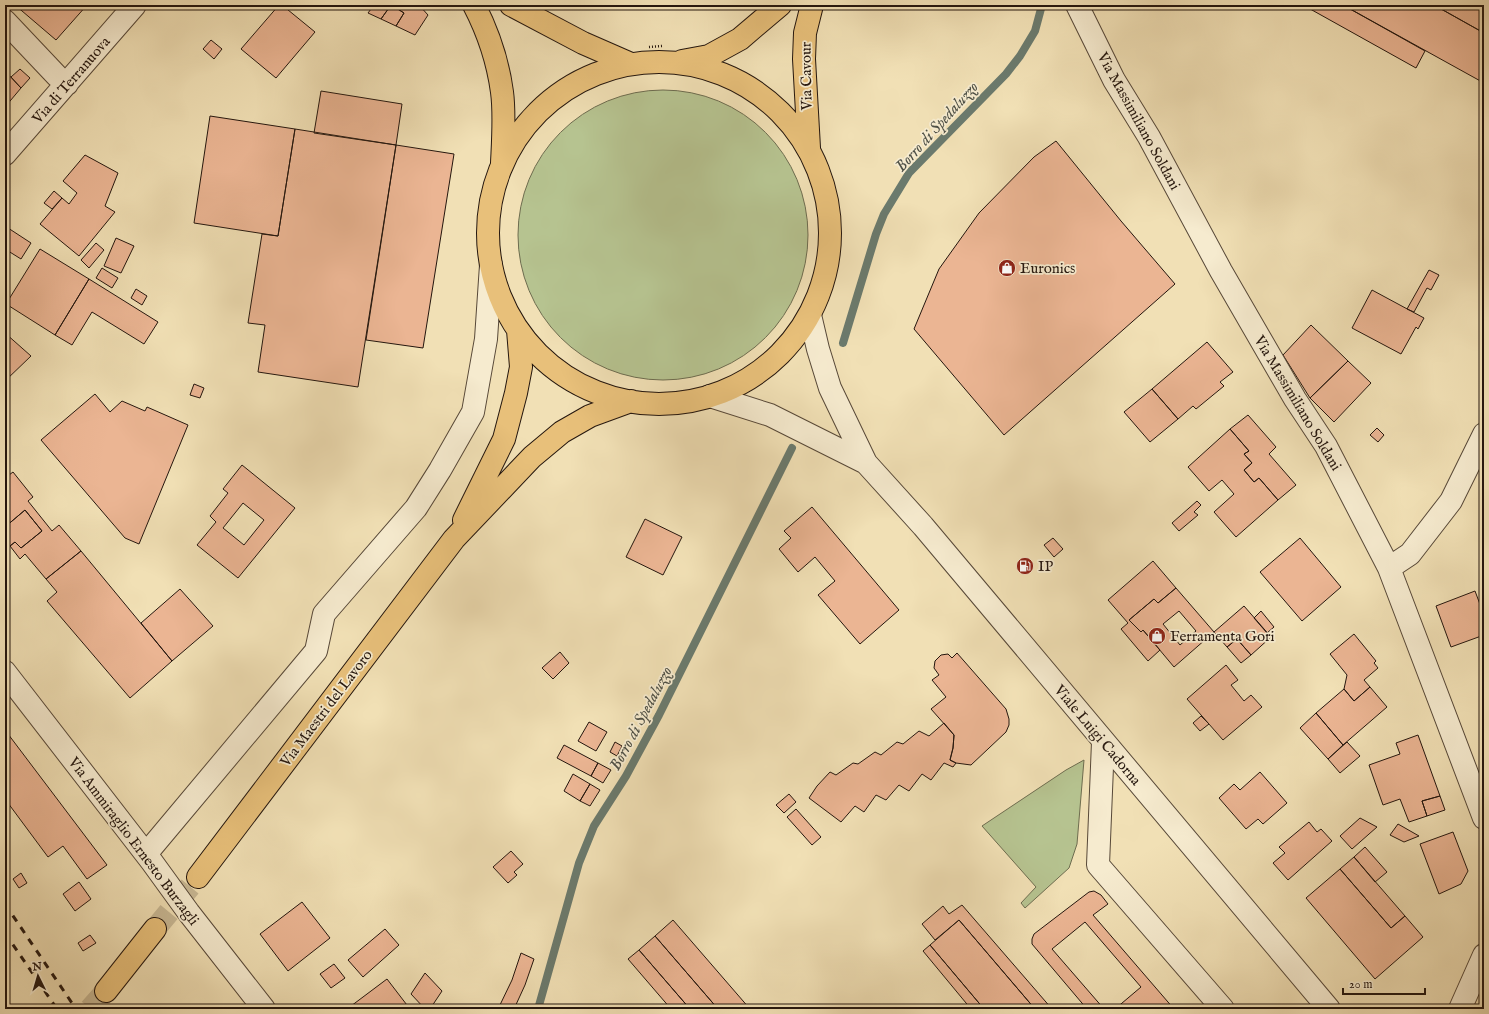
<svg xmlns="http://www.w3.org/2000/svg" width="1489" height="1014" viewBox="0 0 1489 1014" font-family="'IM FELL English',serif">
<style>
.green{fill:#b6c390;stroke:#6d6c4f}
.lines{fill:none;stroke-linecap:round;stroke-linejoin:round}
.stream{stroke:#6b7a6d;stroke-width:8}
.building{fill:#ebb593;stroke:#24160e;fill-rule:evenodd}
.primary-tunnel{stroke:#c8b894;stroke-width:22;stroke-dasharray:22 11;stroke-linecap:butt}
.minor-casing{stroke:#574838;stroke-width:24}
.tertiary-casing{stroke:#574838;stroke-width:24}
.primary-casing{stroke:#24160e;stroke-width:24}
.path{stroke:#24160e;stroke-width:2.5;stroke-dasharray:1 2;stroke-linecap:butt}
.minor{stroke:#f6ebcf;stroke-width:22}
.tertiary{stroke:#f6ebcf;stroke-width:22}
.primary{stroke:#e8c07a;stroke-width:22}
.rail{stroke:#24160e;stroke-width:3;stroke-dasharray:7 7;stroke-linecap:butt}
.labels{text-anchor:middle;stroke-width:3.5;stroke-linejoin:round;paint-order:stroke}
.street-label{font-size:15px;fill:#24160e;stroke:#f6ebcf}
.poi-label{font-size:15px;fill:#24160e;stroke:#f6ebcf;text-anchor:start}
.water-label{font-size:16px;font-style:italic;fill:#4e5046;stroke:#f6ebcf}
</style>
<rect width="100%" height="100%" fill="#f1e0b5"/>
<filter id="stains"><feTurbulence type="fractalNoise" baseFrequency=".005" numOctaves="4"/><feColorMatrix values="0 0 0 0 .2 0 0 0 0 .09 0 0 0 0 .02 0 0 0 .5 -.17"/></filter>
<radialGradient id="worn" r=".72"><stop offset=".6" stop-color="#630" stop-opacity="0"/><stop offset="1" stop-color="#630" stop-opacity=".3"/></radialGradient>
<path class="green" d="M518 235a145 145 0 1 1 290 0a145 145 0 1 1-290 0Z
M 1084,760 L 1077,844 L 1069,868 L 1025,908 L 1021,903 L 1036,887 L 982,826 L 1066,770 Z"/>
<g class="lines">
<path class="stream" d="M 843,343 L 876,234 L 884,214 L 909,173 L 1006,74 L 1020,56 L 1035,31 L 1042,5
M 538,1009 L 579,863 L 594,826 L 626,776 L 659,715 L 792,448"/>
</g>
<path class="building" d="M 15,5 L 87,5 L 56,40 Z
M 279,5 L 282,5 L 315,32 L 276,78 L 241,49 Z
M 374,5 L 391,5 L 381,19 L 368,13 Z
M 391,5 L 404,13 L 396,26 L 381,19 Z
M 392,5 L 419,5 L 428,15 L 415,35 L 396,26 L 404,13 Z
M 1303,5 L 1343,5 L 1425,51 L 1416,68 Z
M 1343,5 L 1434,5 L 1484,33 L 1484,83 Z
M 1434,5 L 1484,5 L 1484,33 Z
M 211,40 L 222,49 L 214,59 L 203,49 Z
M 20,69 L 30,78 L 21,88 L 11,77 Z
M 5,71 L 21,88 L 5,107 Z
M 321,91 L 402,104 L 396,145 L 314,133 Z
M 210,116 L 295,129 L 278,236 L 194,223 Z
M 295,129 L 396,145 L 358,387 L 258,372 L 265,325 L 248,323 L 262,234 L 278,236 Z
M 1056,141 L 1121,221 L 1175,284 L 1004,435 L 914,329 L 939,269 L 979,213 L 1034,157 Z
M 396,145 L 454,154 L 423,348 L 366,340 Z
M 85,155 L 118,173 L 105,206 L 115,212 L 79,256 L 40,224 L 62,198 L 69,204 L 77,193 L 63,181 Z
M 54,191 L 62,198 L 52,209 L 44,203 Z
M 5,226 L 31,243 L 21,259 L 5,249 Z
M 116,238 L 134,246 L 121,273 L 104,266 Z
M 96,243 L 104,250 L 89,268 L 81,260 Z
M 40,249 L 89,279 L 55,335 L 6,304 Z
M 102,268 L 118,278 L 112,288 L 96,278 Z
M 1429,270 L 1439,275 L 1431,290 L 1427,288 L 1414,312 L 1407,309 Z
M 89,279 L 158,322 L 144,344 L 92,312 L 72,345 L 55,335 Z
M 136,289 L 147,296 L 142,305 L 131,298 Z
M 1372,290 L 1424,318 L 1418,329 L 1416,327 L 1401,354 L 1352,328 Z
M 1311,325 L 1348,361 L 1310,398 L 1283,355 Z
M 5,333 L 31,356 L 5,381 Z
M 1207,342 L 1233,372 L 1220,382 L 1224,386 L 1196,409 L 1193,406 L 1178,419 L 1152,389 Z
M 1348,361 L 1371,383 L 1334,422 L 1310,398 Z
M 194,384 L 204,388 L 200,398 L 190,395 Z
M 1152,389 L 1178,419 L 1150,442 L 1124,412 Z
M 95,394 L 110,412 L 122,401 L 145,411 L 147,407 L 188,425 L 139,544 L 125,538 L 41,440 Z
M 1248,415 L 1276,447 L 1269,454 L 1296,485 L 1278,500 L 1259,478 L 1254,482 L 1244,470 L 1252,463 L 1244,454 L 1249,451 L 1230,429 Z
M 1377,428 L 1384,435 L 1378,442 L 1370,435 Z
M 1230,429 L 1249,451 L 1244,454 L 1252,463 L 1244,470 L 1254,482 L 1259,478 L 1278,500 L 1236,537 L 1214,512 L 1234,494 L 1222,480 L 1209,491 L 1188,467 Z
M 242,465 L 295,508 L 238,578 L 197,545 L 216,522 L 210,516 L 228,493 L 223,489 ZM 243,503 L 264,520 L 244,545 L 223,528 Z
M 13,472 L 33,497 L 28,501 L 52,531 L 59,525 L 81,551 L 46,579 L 25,554 L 20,559 L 10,546 L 15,542 L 21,548 L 42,531 L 25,510 L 5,527 L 5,478 Z
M 1197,501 L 1201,505 L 1194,512 L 1198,515 L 1179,531 L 1172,523 Z
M 812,507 L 899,610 L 860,644 L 818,595 L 835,581 L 815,557 L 798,572 L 779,549 L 791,538 L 784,531 Z
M 25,510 L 42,531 L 21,548 L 15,542 L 10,546 L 5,540 L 5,535 L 8,533 L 5,527 Z
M 645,519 L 682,537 L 663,575 L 626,557 Z
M 1053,538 L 1063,549 L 1054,557 L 1044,545 Z
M 1300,538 L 1341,587 L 1302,621 L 1260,572 Z
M 81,551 L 172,661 L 130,698 L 47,601 L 57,592 L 46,579 Z
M 1153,561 L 1176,588 L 1158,603 L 1154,599 L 1129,620 L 1141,632 L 1143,630 L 1160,650 L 1148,661 L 1121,629 L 1128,623 L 1108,600 Z
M 1176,588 L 1214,632 L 1174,667 L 1143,630 L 1141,632 L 1129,620 L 1154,599 L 1158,603 ZM 1179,611 L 1196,631 L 1180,645 L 1163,624 Z
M 180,589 L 213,626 L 172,661 L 141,623 Z
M 1475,591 L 1484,615 L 1484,635 L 1451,647 L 1436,606 Z
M 1244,606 L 1271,637 L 1251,655 L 1237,639 L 1227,647 L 1214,632 Z
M 1261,611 L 1274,627 L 1267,633 L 1254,618 Z
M 1354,634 L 1376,661 L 1374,663 L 1378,668 L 1364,680 L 1370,687 L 1354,701 L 1344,689 L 1347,675 L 1330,654 Z
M 1237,639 L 1251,655 L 1241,663 L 1227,647 Z
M 560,652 L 569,663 L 553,679 L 542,668 Z
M 957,653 L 1006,709 L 1009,719 L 1009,725 L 1006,732 L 971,765 L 956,763 L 950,760 L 953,748 L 954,735 L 931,709 L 946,697 L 932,680 L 939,675 L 934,668 L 935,661 L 941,655 L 948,654 L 952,658 Z
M 1226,665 L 1238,680 L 1231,685 L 1244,701 L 1251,695 L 1262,707 L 1223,740 L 1187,699 Z
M 1370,687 L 1387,707 L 1343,745 L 1316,713 L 1344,689 L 1354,701 Z
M 1316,713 L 1343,745 L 1328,759 L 1300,728 Z
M 1201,716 L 1209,724 L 1200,731 L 1193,723 Z
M 589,722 L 607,732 L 596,751 L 578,741 Z
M 944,723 L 954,735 L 953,748 L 950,760 L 956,763 L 953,767 L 944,763 L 931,780 L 922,774 L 909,791 L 899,785 L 886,800 L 876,795 L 864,812 L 855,806 L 841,822 L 809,798 L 817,786 L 830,772 L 836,775 L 853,763 L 858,764 L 875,752 L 881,755 L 897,742 L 903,744 L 919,731 L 929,736 Z
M 5,730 L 107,865 L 87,879 L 63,846 L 48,857 L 5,799 Z
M 1418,735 L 1440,796 L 1422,801 L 1427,816 L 1409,822 L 1400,799 L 1383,805 L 1369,765 L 1400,754 L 1396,743 Z
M 615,742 L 622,746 L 617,756 L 610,752 Z
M 1347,742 L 1360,756 L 1340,773 L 1328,759 Z
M 564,745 L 598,763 L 591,776 L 557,758 Z
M 598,763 L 611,770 L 603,783 L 591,776 Z
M 1260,772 L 1287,803 L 1263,824 L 1258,819 L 1246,829 L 1219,798 L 1234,784 L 1240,790 Z
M 573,774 L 590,784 L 580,801 L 564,791 Z
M 590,784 L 600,790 L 590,806 L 580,801 Z
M 789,794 L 796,802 L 784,813 L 776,805 Z
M 1440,796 L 1445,810 L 1427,816 L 1422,801 Z
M 796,809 L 821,837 L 812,845 L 787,817 Z
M 1360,818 L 1377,827 L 1352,849 L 1340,836 Z
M 1309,822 L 1317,832 L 1321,829 L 1332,841 L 1288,880 L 1273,863 L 1285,853 L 1279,847 Z
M 1398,824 L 1419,836 L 1404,842 L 1390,835 Z
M 1453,832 L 1468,871 L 1461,884 L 1439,894 L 1420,844 Z
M 1365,847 L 1387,872 L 1375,882 L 1354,857 Z
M 511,851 L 523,864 L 514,872 L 517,875 L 508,883 L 493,867 Z
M 1354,857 L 1405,916 L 1391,928 L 1340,869 Z
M 1340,869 L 1391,928 L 1405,916 L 1423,937 L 1375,979 L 1306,898 Z
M 21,873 L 27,883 L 19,888 L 13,879 Z
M 79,882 L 91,899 L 75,911 L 63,894 Z
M 1094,891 L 1101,895 L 1108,904 L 1093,915 L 1174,1009 L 1115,1009 L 1141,987 L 1085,922 L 1052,949 L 1104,1009 L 1087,1009 L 1032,944 L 1032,939 L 1034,934 L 1089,892 Z
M 302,902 L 330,938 L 288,971 L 260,934 Z
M 962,905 L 1052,1009 L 1035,1009 L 959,920 L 935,940 L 922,924 L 943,906 L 949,914 Z
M 673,920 L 750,1009 L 718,1009 L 655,936 Z
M 959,920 L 1035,1009 L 984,1009 L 930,945 Z
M 385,929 L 399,945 L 363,977 L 348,960 Z
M 90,935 L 96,943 L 83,951 L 78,943 Z
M 655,936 L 718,1009 L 690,1009 L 639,950 Z
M 930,945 L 984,1009 L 971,1009 L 923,951 Z
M 639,950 L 690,1009 L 671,1009 L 628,959 Z
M 521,953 L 534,959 L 525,985 L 514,1009 L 503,1009 L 499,1007 L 512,980 Z
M 334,964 L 345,978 L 331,988 L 320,974 Z
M 425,973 L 442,991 L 430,1009 L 425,1009 L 411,994 Z
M 387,979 L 410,1009 L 347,1009 Z"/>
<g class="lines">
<path class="primary-tunnel" d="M 155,929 L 198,877
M 90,1009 L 106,991"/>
<defs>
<path id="minor" d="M 1077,5 L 1114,80 L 1149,137 L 1221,271 L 1295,399 L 1326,446 L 1389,568 L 1484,818
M 5,21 L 57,76 L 67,84
M 5,154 L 135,5
M 1389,568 L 1410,554 L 1451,501 L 1484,434
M 5,672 L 152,862 L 189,913 L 264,1009
M 1103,742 L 1098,865 L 1223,1009
M 146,854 L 316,651 L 324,614 L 416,508 L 440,470 L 473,412 L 486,339 L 491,265
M 1460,1009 L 1484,955"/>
<path id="tertiary" d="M 810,315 L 818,349 L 830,388 L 866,463 L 923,526 L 1329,1009
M 710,396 L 770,415 L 866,463"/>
<path id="primary" d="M 474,5 C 488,32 498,62 502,92 C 505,114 503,141 502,163
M 511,5 L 583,43 L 631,64
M 682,61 L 709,56 L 740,39 L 780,5
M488 233a171 171 0 1 1 342 0a171 171 0 1 1-342 0Z
M 809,148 L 804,59 L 805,33 L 812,5
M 464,520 L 504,439 L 516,393 L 521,367 L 518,330
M 198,877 L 454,539 L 532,457 L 562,432 L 590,416 L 631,401
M 106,991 L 155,929"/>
</defs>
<use href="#minor" class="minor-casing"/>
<use href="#tertiary" class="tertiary-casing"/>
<use href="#primary" class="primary-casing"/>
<path class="path" d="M 649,47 L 662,46"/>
<use href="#minor" class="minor"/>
<use href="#tertiary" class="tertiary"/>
<use href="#primary" class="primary"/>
<path class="rail" d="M 5,904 L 76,1009
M 5,933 L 57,1009"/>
</g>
<defs>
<symbol id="shop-disc" viewBox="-11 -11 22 22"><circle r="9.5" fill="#8f2418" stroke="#f6ebcf"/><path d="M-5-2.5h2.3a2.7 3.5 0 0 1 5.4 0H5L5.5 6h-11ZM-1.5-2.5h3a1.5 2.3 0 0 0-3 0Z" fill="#fff"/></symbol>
<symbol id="fuel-disc" viewBox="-11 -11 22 22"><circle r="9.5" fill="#8f2418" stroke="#f6ebcf"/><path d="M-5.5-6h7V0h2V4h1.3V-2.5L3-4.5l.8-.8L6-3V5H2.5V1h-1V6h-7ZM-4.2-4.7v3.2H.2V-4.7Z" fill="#fff"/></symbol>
</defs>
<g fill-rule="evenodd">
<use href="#shop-disc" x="997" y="258" width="20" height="20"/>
<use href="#fuel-disc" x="1015" y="556" width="20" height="20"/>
<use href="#shop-disc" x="1147" y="626" width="20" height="20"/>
</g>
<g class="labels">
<g class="street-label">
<text transform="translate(806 76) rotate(-91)" y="5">Via Cavour</text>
<text transform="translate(71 80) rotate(-49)" y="5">Via di Terranuova</text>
<text transform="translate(1139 121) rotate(61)" y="5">Via Massimiliano Soldani</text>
<text transform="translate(1298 403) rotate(59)" y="5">Via Massimiliano Soldani</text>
<text transform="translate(326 708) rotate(-53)" y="5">Via Maestri del Lavoro</text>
<text transform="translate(1098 735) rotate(50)" y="5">Viale Luigi Cadorna</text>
<text transform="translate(134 841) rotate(53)" y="5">Via Ammiraglio Ernesto Burzagli</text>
</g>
<g class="poi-label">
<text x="1020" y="273">Euronics</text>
<text x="1038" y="571">IP</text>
<text x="1170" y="641">Ferramenta Gori</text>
</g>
<g class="water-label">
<text transform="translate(936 126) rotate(-48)" y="6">Borro di Spedaluzzo</text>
<text transform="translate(640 718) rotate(-62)" y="6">Borro di Spedaluzzo</text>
</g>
</g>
<rect width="1489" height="1014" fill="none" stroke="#f1e0b5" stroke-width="20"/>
<rect x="6" y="6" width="1477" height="1002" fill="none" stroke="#24160e" stroke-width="2"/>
<rect x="10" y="10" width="1469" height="994" fill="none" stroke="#24160e"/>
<g transform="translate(38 976) rotate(355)" stroke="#f6ebcf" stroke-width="3" paint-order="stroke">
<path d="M0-3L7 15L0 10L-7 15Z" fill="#24160e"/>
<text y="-6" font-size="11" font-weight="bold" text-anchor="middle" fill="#24160e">N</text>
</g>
<path d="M1343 988v6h82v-6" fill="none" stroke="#24160e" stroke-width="2"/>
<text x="1349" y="988" font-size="12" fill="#24160e" stroke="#f6ebcf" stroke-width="3" paint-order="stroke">20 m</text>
<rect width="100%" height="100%" filter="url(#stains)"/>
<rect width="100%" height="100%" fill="url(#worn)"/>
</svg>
